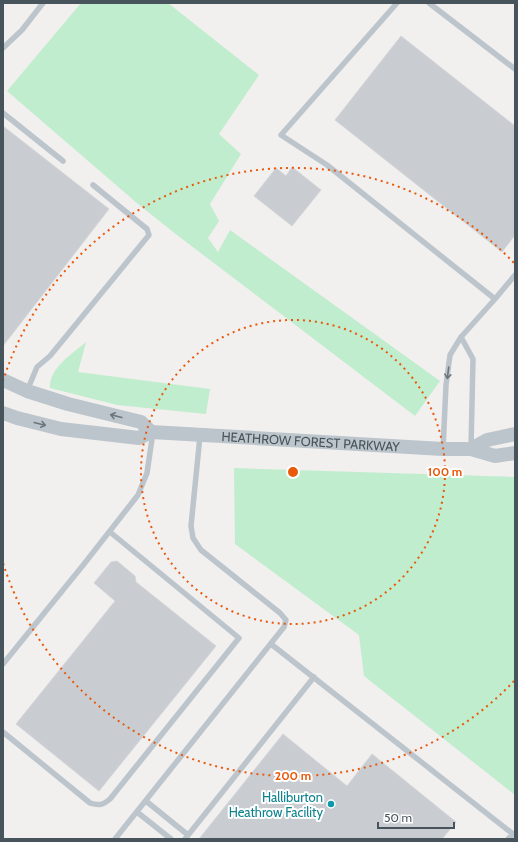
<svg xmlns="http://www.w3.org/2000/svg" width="518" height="842" viewBox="0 0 518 842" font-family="Cabin,sans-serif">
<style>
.green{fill:#c0edcd}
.building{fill:#c9cdd1;stroke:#d4d6da}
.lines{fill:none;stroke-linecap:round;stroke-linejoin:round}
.service{stroke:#bcc5cb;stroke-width:5.5}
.tertiary{stroke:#bcc5cb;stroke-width:14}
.oneway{stroke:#6b767d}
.ring{fill:none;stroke:#e8590c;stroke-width:2;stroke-dasharray:2 4}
.culture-dot{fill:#0f9aa8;stroke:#fff;stroke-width:1.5}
.labels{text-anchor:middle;stroke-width:4;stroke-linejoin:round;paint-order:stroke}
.street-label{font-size:13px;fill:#48545c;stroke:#fff}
.culture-label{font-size:13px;fill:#0d838f;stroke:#fff;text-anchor:end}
.centre{fill:#e8590c;stroke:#fff;stroke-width:2}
.ring-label{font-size:12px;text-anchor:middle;font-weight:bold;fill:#e8590c;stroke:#fff;stroke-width:4;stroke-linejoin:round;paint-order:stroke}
</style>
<rect width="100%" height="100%" fill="#f2efef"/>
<path class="green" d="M 81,3 L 168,3 L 259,75 L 219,134 L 241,154 L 210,204 L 219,221 L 208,238 L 218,252 L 230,230 L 440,381 L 415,416 L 177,235 L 138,204 L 7,91 Z
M 86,342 L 78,372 L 210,389 L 206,414 L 117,405 L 50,388 C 49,368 72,354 86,342 Z
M 234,468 L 515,477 L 515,795 L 364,676 L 359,635 L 235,544 Z"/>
<path class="building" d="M 401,36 L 515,126 L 515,235 L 502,252 L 335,120 Z
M 3,126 L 109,209 L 3,346 Z
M 292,167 L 321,190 L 292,226 L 254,196 L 276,168 L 286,176 Z
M 117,561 L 135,576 L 136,582 L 216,646 L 99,791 L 16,724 L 115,601 L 94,583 L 111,562 Z
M 283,734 L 347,786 L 372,754 L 456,822 L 442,839 L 199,839 Z"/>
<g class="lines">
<path class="service" d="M 397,3 L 281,135 L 327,165 L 495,299 L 461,337 L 450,355 L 446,385 L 443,449
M 429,3 L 515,69
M 3,48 L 22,30 L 43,3
M 3,113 L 63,161
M 495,299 L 515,275
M 461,337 L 473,359 L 471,448
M 27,391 L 37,367 L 50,356 L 149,235 L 147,229 L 93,185
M 271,644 L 513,834 L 508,839
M 3,664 L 84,564 L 138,495 L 147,473 L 153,432
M 3,732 L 90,803 C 99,806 103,805 110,799 L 239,638 L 110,532
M 146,801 L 188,835
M 137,812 L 171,839
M 115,839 L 284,627 L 286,620 L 280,613 L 201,550 L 193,538 L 191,526 L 200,436
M 185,839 L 314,677"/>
<g class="tertiary">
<path d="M 3,380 L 27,391 L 68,404 L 141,422 L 151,432"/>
<path id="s1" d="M 3,413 L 17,418 L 61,429 L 139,438 L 151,432 L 443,449 L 471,449 L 495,456 L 515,453"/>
<path d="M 471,449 L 487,440 L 515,434"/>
</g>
</g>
<defs><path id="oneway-shaft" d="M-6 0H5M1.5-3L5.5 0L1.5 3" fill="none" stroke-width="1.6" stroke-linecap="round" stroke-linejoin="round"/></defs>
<g class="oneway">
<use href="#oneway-shaft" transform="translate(448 373) rotate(97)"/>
<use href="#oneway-shaft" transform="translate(116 416) rotate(-166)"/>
<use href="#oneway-shaft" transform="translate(40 424) rotate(14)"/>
</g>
<g class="ring">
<circle cx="293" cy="472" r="152"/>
<path d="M514 681A304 304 0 0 1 3 563M3 381A304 304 0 0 1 514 263"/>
</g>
<circle class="culture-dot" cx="331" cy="804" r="4"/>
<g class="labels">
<g class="street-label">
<text dy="5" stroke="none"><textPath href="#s1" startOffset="312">HEATHROW FOREST PARKWAY</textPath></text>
</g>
<g class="culture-label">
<text x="323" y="802">Halliburton<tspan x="323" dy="15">Heathrow Facility</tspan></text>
</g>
</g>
<circle cx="293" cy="472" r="6" class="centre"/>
<g class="ring-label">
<text x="445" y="476">100 m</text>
<text x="293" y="780">200 m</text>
</g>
<rect width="518" height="842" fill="none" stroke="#48545c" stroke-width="8"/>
<path d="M378 822v6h76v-6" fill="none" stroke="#48545c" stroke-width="2"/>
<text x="384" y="822" font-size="12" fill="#48545c" stroke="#ffffff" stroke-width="3" paint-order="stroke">50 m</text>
</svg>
